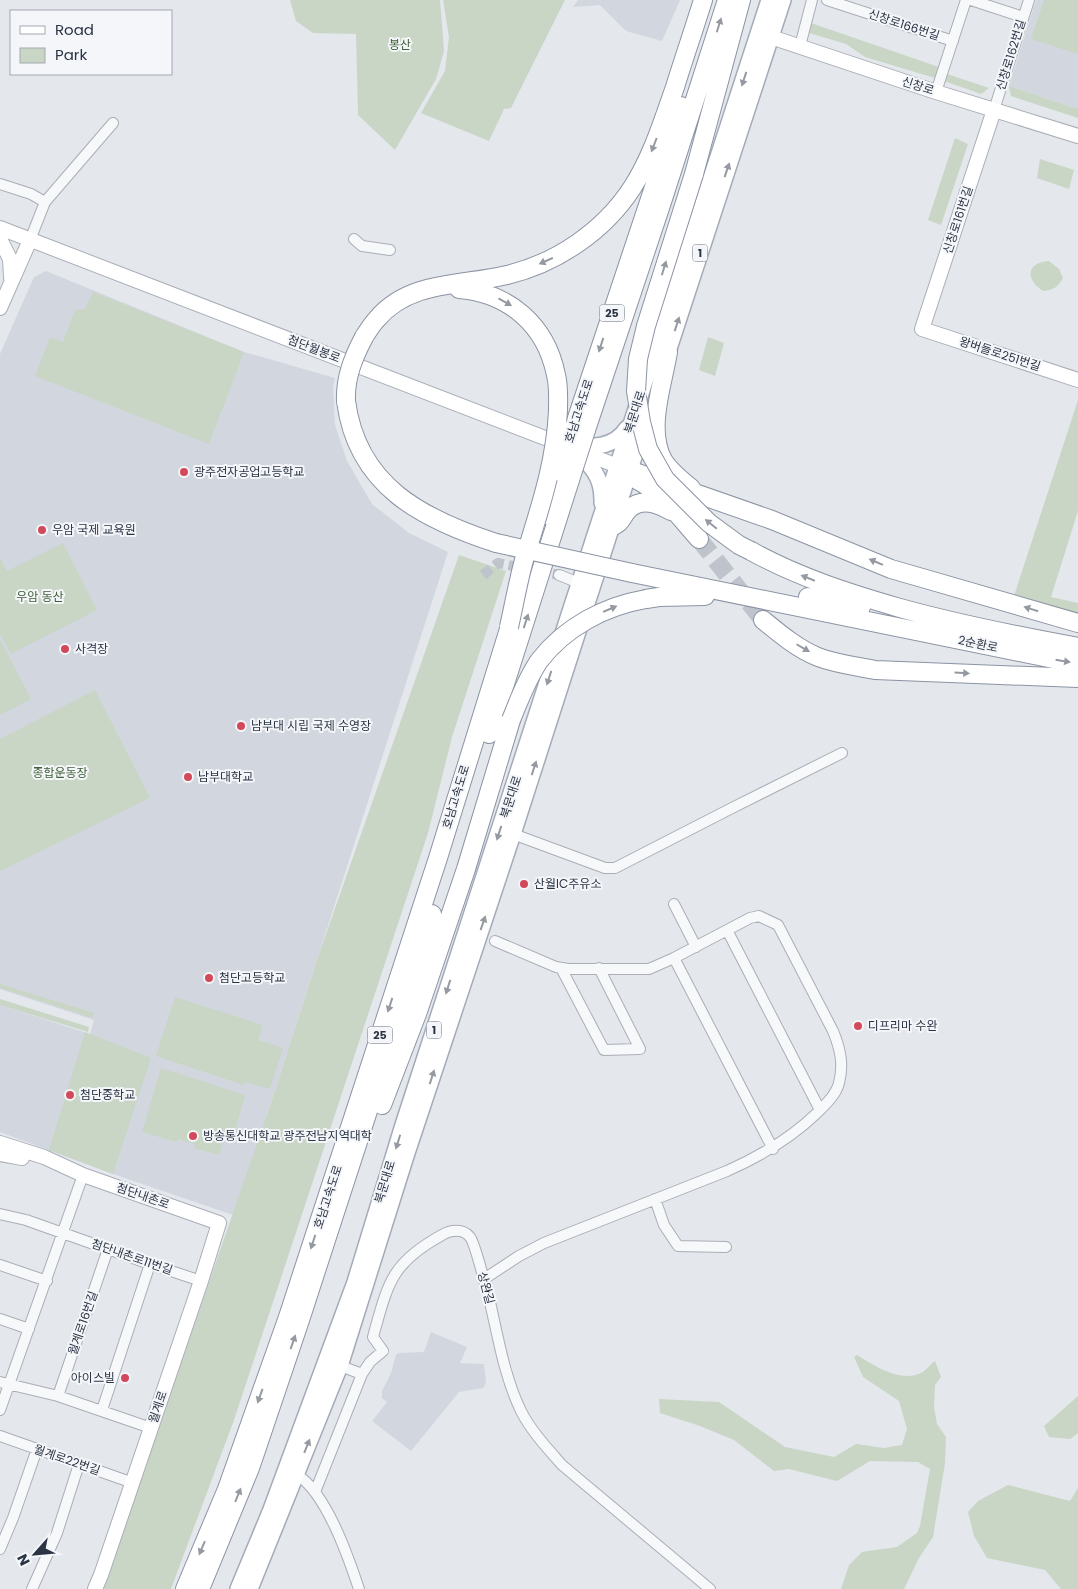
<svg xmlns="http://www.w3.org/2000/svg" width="1078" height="1589" viewBox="0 0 1078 1589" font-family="Poppins,'Noto Sans KR',sans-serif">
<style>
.built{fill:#d2d6de}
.green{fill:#c9d6c5}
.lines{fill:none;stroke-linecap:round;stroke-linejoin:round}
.street-tunnel{stroke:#bfc3cb;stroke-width:10;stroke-dasharray:10 5;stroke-linecap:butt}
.highway-tunnel{stroke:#bfc3cb;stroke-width:18;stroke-dasharray:18 9;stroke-linecap:butt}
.street-casing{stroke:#a9aeb7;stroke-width:12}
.secondary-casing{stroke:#a9aeb7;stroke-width:16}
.primary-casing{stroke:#a3abb8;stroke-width:18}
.highway-casing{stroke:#8b94a3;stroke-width:20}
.street{stroke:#f7f8fa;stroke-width:10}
.secondary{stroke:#fff;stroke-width:14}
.primary{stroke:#fff;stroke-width:15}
.highway{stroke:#fff;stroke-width:18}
.highway-bridge-casing{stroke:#8b94a3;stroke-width:20;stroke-linecap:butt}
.highway-bridge{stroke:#fff;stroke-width:18}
.oneway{fill:#959aa2}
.poi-dot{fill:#d1495b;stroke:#f4f6f9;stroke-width:2}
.labels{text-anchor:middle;stroke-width:4;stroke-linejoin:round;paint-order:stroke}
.shield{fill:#f4f6f9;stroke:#676e7b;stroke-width:1}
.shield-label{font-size:11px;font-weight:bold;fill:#2b3445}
.street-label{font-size:12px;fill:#2b3445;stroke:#f4f6f9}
.park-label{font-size:12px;fill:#3f6138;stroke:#f4f6f9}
.poi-label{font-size:12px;fill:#2b3445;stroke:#f4f6f9;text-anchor:start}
</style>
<rect width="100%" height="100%" fill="#e4e7ec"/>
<path class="built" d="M 578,0 L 680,0 L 662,41 L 626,31 L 600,5 L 573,7 Z
M 1036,0 L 1078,0 L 1078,109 L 1009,86 Z
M 46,271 L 244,352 L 335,378 L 333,387 L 335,425 L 347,461 L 372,504 L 409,533 L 448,552 L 273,1097 L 233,1215 L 113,1174 L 0,1132 L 0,1005 L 90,1034 L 94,1020 L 0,989 L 0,354 L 34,277 Z
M 431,1332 L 467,1347 L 460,1363 L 484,1364 L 486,1383 L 483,1388 L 459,1392 L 411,1451 L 372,1421 L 387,1402 L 382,1398 L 382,1391 L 391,1373 L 396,1355 L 399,1353 L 424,1352 Z"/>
<path class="green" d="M 290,0 L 440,0 L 444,51 L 436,79 L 395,150 L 358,115 L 356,34 L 313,33 L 296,21 Z
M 443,0 L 565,0 L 511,108 L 504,109 L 489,141 L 421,113 L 445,71 L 449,37 Z
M 1044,0 L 1078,0 L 1078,54 L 1031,39 Z
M 808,22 L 939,67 L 935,78 L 865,57 L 846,44 L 809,33 L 807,28 Z
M 947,74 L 989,88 L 981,94 L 944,81 Z
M 1009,86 L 1078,109 L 1078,118 L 1011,96 Z
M 955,138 L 968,144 L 941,225 L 928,220 Z
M 1040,159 L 1074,170 L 1069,189 L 1037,178 Z
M 1049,261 L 1059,269 L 1063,278 C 1058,287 1054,290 1043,291 C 1026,280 1025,263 1049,261 Z
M 93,292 L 244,352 L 209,444 L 35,376 L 50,337 L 63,342 L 75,310 L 85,309 Z
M 708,337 L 724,343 L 715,376 L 699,370 Z
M 1078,400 L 1078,511 L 1051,597 L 1078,603 L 1078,617 L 1013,599 Z
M 63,543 L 97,610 L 11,654 L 0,634 L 0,558 L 7,571 Z
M 459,555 L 506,571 L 452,737 L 428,833 L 234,1420 L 171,1589 L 103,1589 L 273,1097 L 319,954 Z
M 0,641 L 1,641 L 31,699 L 0,715 Z
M 95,690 L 150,798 L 0,871 L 0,739 Z
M 0,984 L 94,1013 L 93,1018 L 0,988 Z
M 175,997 L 263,1025 L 258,1040 L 283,1048 L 270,1089 L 245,1082 L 244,1085 L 156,1056 Z
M 0,999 L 89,1027 L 88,1032 L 0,1005 Z
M 85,1032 L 151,1058 L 113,1174 L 49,1150 Z
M 161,1068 L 245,1095 L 235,1131 L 227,1129 L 219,1155 L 194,1148 L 195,1144 L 178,1139 L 177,1142 L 142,1132 Z
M 857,1355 C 874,1366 903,1384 923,1372 C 927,1369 931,1364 935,1361 L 941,1377 L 935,1385 L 934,1407 L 937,1424 L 946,1437 L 945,1463 L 933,1537 L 919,1558 L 904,1589 L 841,1589 L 849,1565 L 862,1552 L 897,1547 L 917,1533 L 920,1526 L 930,1469 L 918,1462 L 870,1461 L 837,1481 L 789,1469 L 774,1471 L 734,1440 L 700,1426 L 660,1413 L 659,1399 L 719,1402 L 785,1447 L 834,1457 L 856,1444 L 884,1448 L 902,1445 L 907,1429 L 899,1401 L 863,1377 L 854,1357 Z
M 1078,1396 L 1078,1433 L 1070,1439 L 1049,1437 L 1044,1426 Z
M 1008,1485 L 1070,1501 L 1078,1488 L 1078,1589 L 1061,1589 L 1045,1570 L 987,1558 L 974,1536 L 968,1512 L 978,1501 Z"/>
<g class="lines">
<path class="street-tunnel" d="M 483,575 L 498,563 L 559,575"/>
<path class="highway-tunnel" d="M 699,539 L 763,620"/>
<defs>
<path id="street" d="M 827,0 L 953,41
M 971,0 L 1023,17
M 800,46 L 812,0
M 936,92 L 966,0
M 994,110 L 1029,0
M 0,184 L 31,194 L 45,202
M 354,239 L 362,246 L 390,250
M 30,240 L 45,202 L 113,123
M 559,575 L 579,583
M 513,834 L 605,868 L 615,868 L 732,808 L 842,753
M 674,904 L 696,947
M 727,930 L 820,1110
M 674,958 L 773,1149
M 561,968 L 604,1050 L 640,1049 L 599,968
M 655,1199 L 664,1225 L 678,1246 L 726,1247
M 0,1214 L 26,1220 L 150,1264 L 201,1281
M 0,1265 L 47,1281
M 484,1279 L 519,1256 L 544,1243 L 727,1171 C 761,1156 790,1139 817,1113 C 825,1105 836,1095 839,1083 C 844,1064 840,1048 833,1031 L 778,925 L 759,916 L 750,918 L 674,958 L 649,969 L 568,969 L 556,967 L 495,941
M 0,1319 L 29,1329
M 335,1364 L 362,1374
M 0,1382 L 58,1396 L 151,1428
M 58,1396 L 108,1249
M 0,1410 L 83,1175
M 102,1410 L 150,1264
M 0,1436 L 133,1483
M 296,1474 C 326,1492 348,1556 359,1589
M 315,1492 L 362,1374 L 370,1362 L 383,1351 L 373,1337 C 388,1283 391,1263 442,1235 C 450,1230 463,1228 470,1237 C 476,1245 485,1286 489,1298 C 498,1336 504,1376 521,1411 C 531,1431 548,1449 562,1465 L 710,1589
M 0,1549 L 13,1518 L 37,1449
M 32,1589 L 57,1533 L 79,1464"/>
<path id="secondary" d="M 762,34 L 936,92 L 1078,136
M 994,110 L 922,329 L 1078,380
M 0,228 L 628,470
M 0,239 L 10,259 L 11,278
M 0,308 L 30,240
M 0,1143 L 44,1157 L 83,1175 L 219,1223 L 201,1281 L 101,1575 L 95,1589
M 0,1154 L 22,1158"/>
<path id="primary" d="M 664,364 L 783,0
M 571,445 C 592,448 614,448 627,428
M 570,449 C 591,464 603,476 602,503
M 238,1589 L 270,1512 L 355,1282 L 403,1125 L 769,0
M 250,1589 L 340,1366 L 406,1156 L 513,834 L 644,426"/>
<path id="highway" d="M 694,174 L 741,0
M 459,289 C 509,293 546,325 556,375 C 559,387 558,399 558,410
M 364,337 C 368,331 372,324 377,319 C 410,280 462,286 507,275 C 557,263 604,231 632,188 C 652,157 663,121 675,87 C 684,58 694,29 703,0
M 668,352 C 663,384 646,429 663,460 C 670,471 681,480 691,488
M 346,401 C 357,486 422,519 496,543
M 574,427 L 681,106
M 586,430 L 661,205 L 727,0
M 629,470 L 772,520 L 891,569 L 1078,623
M 637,480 C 663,493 680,518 699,539
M 546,515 L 559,475
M 609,528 C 625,521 620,518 629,509 C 642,497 658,504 671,511
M 751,551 C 798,577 848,593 900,608 C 958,624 1018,636 1078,647
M 632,573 L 1078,664
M 808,597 L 861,607
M 646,599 L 659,597 L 705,596
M 763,620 C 780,634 798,649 818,657 C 836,664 856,666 875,670 L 1078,678
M 489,734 L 570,480
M 382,1105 L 417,1014 L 466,869 L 511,720
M 185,1589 L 227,1489 L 288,1317 L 438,858 L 514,613
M 200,1589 L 250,1468 L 300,1320 L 432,914"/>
</defs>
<use href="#street" class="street-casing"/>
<use href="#secondary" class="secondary-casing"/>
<use href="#primary" class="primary-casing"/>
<use href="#highway" class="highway-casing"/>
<use href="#street" class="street"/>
<use href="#secondary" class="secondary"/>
<use href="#primary" class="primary"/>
<use href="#highway" class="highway"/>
<defs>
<path id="highway-bridge" d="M 694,174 L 646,326 L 638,359 L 636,391 L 641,422 L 648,449 L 665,479 L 709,523 L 739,545 L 751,551
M 346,401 C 345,378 353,358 364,337
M 560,472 L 574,427
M 570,480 L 586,430
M 496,543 L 632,573
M 509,627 C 514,605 518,582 524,560 C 539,511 556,462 558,410
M 511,720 C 519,700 527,679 539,661 C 565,627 605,606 646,599"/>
</defs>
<use href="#highway-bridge" class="highway-bridge-casing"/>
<use href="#highway-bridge" class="highway-bridge"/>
</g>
<defs><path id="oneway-solid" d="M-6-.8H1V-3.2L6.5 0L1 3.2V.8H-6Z" transform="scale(1.25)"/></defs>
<g class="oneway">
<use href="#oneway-solid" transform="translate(719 25) rotate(-73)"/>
<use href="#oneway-solid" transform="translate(744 79) rotate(108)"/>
<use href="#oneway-solid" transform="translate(654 145) rotate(111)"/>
<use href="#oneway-solid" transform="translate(727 170) rotate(-71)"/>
<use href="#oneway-solid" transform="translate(546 261) rotate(156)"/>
<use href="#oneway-solid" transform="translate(664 268) rotate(-73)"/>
<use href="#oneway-solid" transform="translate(505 302) rotate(29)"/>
<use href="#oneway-solid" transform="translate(677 324) rotate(-72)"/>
<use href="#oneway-solid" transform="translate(601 345) rotate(108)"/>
<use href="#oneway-solid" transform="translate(711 524) rotate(-141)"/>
<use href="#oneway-solid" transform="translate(876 562) rotate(-157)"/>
<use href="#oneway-solid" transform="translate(808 578) rotate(-158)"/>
<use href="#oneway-solid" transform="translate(610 609) rotate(-23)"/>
<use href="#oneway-solid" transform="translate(1031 609) rotate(-163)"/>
<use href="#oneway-solid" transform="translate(526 621) rotate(-72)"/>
<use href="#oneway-solid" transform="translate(803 648) rotate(30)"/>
<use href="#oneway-solid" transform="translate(1063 661) rotate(9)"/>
<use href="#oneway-solid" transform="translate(962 673) rotate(3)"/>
<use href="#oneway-solid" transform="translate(549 678) rotate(108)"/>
<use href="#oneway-solid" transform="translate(534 768) rotate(-72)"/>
<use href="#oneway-solid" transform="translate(499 833) rotate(108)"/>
<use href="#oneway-solid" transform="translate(483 923) rotate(-71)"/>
<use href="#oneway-solid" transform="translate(448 987) rotate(108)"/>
<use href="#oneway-solid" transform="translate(390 1005) rotate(108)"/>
<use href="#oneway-solid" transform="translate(432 1077) rotate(-72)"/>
<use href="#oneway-solid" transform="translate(398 1142) rotate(107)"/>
<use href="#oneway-solid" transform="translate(313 1242) rotate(108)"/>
<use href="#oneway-solid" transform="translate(293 1342) rotate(-71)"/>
<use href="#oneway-solid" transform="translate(260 1396) rotate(110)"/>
<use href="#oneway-solid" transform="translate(307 1446) rotate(-68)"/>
<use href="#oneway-solid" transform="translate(238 1495) rotate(-68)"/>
<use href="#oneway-solid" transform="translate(202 1548) rotate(113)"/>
</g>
<g class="poi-dot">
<circle cx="184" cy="472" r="5"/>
<circle cx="42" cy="530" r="5"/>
<circle cx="65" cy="649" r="5"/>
<circle cx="241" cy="726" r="5"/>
<circle cx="188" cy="777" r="5"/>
<circle cx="524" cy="884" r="5"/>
<circle cx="209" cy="978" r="5"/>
<circle cx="858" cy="1026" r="5"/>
<circle cx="70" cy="1095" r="5"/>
<circle cx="193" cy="1136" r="5"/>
<circle cx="125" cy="1378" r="5"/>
</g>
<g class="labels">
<g class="shield">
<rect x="692.5" y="244.5" width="15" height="17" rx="4"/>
<rect x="599.5" y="304.5" width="25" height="17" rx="4"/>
<rect x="426.5" y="1021.5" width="15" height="17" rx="4"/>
<rect x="367.5" y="1026.5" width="25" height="17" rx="4"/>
</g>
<g class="shield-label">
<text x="700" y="257">1</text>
<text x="612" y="317">25</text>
<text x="434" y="1034">1</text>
<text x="380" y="1039">25</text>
</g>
<g class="street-label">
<text transform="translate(904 25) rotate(18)" y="4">신창로166번길</text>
<text transform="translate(1011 55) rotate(-73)" y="4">신창로162번길</text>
<text transform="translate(918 86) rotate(18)" y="4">신창로</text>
<text transform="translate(958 220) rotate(-72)" y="4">신창로161번길</text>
<text transform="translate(314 349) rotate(21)" y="4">첨단월봉로</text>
<text transform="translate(1000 354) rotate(18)" y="4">왕버들로251번길</text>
<text transform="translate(579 411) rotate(-72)" y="4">호남고속도로</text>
<text transform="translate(635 412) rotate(-72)" y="4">북문대로</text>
<text transform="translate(978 644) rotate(12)" y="4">2순환로</text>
<text transform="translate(456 797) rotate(-73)" y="4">호남고속도로</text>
<text transform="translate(511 797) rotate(-72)" y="4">북문대로</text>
<text transform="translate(385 1182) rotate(-73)" y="4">북문대로</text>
<text transform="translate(143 1196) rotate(19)" y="4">첨단내촌로</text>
<text transform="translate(328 1197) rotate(-72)" y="4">호남고속도로</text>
<text transform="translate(132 1257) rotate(19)" y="4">첨단내촌로11번길</text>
<text transform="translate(486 1288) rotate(75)" y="4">상완길</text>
<text transform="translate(83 1323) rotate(-71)" y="4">월계로16번길</text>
<text transform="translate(158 1407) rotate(-71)" y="4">월계로</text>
<text transform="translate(67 1460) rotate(19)" y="4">월계로22번길</text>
</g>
<g class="park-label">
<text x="400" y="49">봉산</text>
<text x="40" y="601">우암 동산</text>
<text x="60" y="777">종합운동장</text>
</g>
<g class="poi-label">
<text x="194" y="476">광주전자공업고등학교</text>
<text x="52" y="534">우암 국제 교육원</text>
<text x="75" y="653">사격장</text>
<text x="251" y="730">남부대 시립 국제 수영장</text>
<text x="198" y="781">남부대학교</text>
<text x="534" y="888">산월IC주유소</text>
<text x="219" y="982">첨단고등학교</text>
<text x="868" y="1030">디프리마 수완</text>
<text x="80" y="1099">첨단중학교</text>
<text x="203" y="1140">방송통신대학교 광주전남지역대학</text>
<text x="115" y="1382" text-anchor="end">아이스빌</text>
</g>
</g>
<rect x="10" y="10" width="162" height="65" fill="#f4f6f9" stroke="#a4a8b1"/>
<rect x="20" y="26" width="25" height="8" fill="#ffffff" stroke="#a4a8b1"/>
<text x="55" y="35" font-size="15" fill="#2b3445">Road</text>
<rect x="20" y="48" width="25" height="15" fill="#c9d6c5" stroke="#a4a8b1"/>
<text x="55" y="60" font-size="15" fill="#2b3445">Park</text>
<g transform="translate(35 1554) rotate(243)" stroke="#f4f6f9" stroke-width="4" paint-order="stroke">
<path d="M0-4L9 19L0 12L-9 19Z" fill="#2b3445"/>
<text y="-8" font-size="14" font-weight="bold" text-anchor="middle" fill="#2b3445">N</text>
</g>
</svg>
